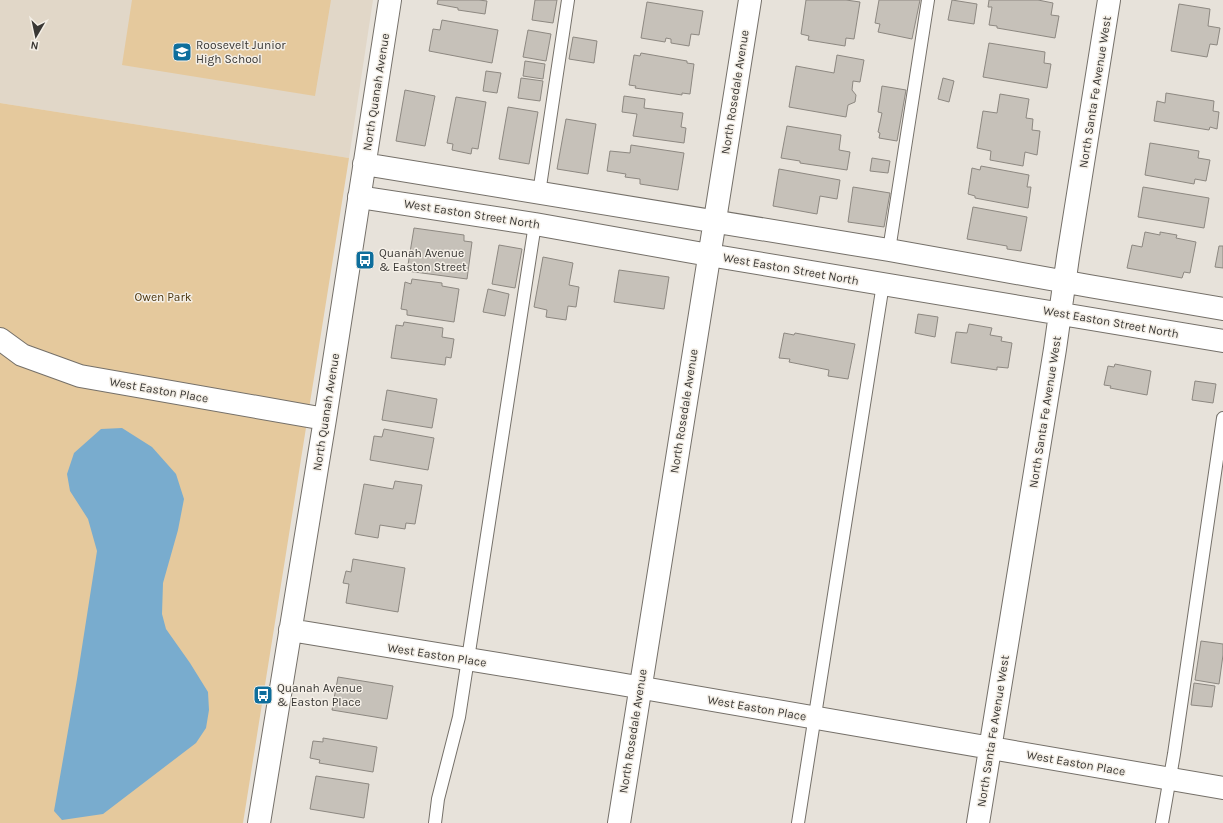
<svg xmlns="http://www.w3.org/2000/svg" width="1223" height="823" font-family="Karla,sans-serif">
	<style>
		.built { fill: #e1d7c8 }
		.green { fill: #e5c99d }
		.water { fill: #79acce }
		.building { fill: #c6c1b9; stroke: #8d8881 }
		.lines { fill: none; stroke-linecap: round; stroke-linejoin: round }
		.service-casing { stroke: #757069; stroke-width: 14 }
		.minor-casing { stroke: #757069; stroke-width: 24 }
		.service { stroke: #fff; stroke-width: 12 }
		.minor { stroke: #fff; stroke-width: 22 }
		.labels { text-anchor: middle; stroke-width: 3; stroke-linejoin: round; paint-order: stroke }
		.poi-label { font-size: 12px; fill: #393734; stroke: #f4efe7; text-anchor: start }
		.street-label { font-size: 12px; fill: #393734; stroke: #f4efe7 }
		.park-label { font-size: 12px; fill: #49340c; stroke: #f4efe7 }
	</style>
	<rect width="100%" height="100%" fill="#e7e2da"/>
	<path class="built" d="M 0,0 L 373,0 L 349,158 L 0,103 Z"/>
	<path class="green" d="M 132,0 L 331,0 L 315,96 L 122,65 Z
		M 0,103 L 349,158 L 243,823 L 0,823 Z"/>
	<path class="water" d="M 122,428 L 152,447 L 176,474 L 184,499 L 178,530 L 163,583 L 162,614 L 166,629 L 190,663 L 208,692 L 209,710 L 206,728 L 196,743 L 103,814 L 62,820 L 54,811 L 77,679 L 97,551 L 88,519 L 70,491 L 67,474 L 74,453 L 101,429 Z"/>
	<path class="building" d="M 438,0 L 479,0 L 487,1 L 485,14 L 458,10 L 458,8 L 437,4 Z
		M 535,0 L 557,0 L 553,23 L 532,20 Z
		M 806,0 L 846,0 L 860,2 L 854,39 L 846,38 L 845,46 L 808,40 L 809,36 L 801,34 Z
		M 879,0 L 920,0 L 912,39 L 878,32 L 880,24 L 875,23 Z
		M 952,0 L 977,4 L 974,24 L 948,20 Z
		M 989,0 L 1038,0 L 1053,3 L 1051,15 L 1059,16 L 1055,38 L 997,28 L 997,26 L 989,25 L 992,7 L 988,7 Z
		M 647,2 L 703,11 L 699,35 L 691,34 L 689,46 L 671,43 L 671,39 L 666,38 L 665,42 L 641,38 Z
		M 1179,4 L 1210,9 L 1208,26 L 1220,28 L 1217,45 L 1210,44 L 1207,57 L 1171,51 Z
		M 442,20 L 498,30 L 492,63 L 429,51 L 433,29 L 440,30 Z
		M 528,30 L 551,34 L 546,61 L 523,57 Z
		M 573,37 L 597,41 L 594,63 L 569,59 Z
		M 989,43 L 1045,52 L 1044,63 L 1051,64 L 1047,88 L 983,77 Z
		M 641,53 L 687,61 L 687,63 L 694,64 L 690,94 L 682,93 L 682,95 L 635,88 L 636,86 L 629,85 L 634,55 L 640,56 Z
		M 837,55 L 864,60 L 860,82 L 853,81 L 852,90 L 856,95 L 855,102 L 848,105 L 846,117 L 789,107 L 796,66 L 834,73 Z
		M 525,61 L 545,64 L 543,79 L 523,76 Z
		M 486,71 L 501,73 L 497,93 L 483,91 Z
		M 521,78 L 543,81 L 540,101 L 518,98 Z
		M 943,78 L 954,81 L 949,102 L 938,99 Z
		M 882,86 L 906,90 L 897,141 L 879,138 L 880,133 L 878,132 L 882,113 L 878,112 Z
		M 405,90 L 435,96 L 425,146 L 396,141 Z
		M 1166,93 L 1214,101 L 1213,111 L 1219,112 L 1217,129 L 1210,127 L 1209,130 L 1154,121 L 1157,101 L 1165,103 Z
		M 1000,94 L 1029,99 L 1026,118 L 1033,119 L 1032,130 L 1040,131 L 1037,155 L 1025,152 L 1023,166 L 990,160 L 991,151 L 977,148 L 983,111 L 997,113 Z
		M 624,96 L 645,99 L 644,108 L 683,113 L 681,127 L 686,128 L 684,143 L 633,136 L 637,114 L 622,112 Z
		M 456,97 L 486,102 L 478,149 L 472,148 L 471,154 L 452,150 L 453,144 L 447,143 Z
		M 508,107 L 538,112 L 529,164 L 499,159 Z
		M 566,119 L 596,124 L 588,174 L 557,169 Z
		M 787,126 L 841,135 L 839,150 L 850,152 L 847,170 L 800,163 L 800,161 L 781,158 Z
		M 1150,143 L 1199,151 L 1198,158 L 1210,160 L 1206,181 L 1195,179 L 1194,184 L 1145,175 Z
		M 631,145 L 684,153 L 678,190 L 640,184 L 640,179 L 625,177 L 626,174 L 607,171 L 610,151 L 630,153 Z
		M 872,158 L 890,161 L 888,173 L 870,171 Z
		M 981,166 L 1029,175 L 1027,187 L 1031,187 L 1028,208 L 975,198 L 975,196 L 968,194 L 972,168 L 980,170 Z
		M 779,169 L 840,180 L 837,199 L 820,196 L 817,214 L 773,206 Z
		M 853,187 L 890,193 L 884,227 L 848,222 Z
		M 1143,187 L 1209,198 L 1204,228 L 1138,217 Z
		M 973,207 L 1027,217 L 1021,251 L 1007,249 L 1007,246 L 967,239 Z
		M 414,228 L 464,235 L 464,241 L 472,242 L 467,279 L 407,271 Z
		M 1145,232 L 1160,235 L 1160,232 L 1177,235 L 1176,238 L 1196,242 L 1190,273 L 1184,272 L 1182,278 L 1127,268 L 1132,245 L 1142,247 Z
		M 499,245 L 522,249 L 515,288 L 492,284 Z
		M 1219,246 L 1223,246 L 1223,268 L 1215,267 Z
		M 543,257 L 573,263 L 569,285 L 579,287 L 576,307 L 568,306 L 566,320 L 546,317 L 547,310 L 534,307 Z
		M 619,270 L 669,277 L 664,309 L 614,302 Z
		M 412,279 L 442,283 L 442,286 L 459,289 L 454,322 L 407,315 L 407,310 L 401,309 L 405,282 L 411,284 Z
		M 488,289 L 509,294 L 505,316 L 483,312 Z
		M 918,314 L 938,317 L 935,337 L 915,333 Z
		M 404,322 L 443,328 L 442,337 L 454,339 L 451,358 L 446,357 L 445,365 L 391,358 L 396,325 L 403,326 Z
		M 969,324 L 992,328 L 990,335 L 1002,337 L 1001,341 L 1012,343 L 1008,368 L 997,367 L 997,370 L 951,363 L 956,332 L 967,333 Z
		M 784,333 L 794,335 L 795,333 L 855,344 L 848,379 L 828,376 L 829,370 L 789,362 L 790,359 L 779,358 Z
		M 1115,364 L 1151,371 L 1147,395 L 1110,388 L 1111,386 L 1104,385 L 1108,366 L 1114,367 Z
		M 1195,381 L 1216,384 L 1213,403 L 1192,400 Z
		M 387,390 L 437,399 L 432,428 L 382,420 Z
		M 384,429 L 434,438 L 428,470 L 370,460 L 374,436 L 382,437 Z
		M 395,481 L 422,485 L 415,524 L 406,523 L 405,529 L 380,525 L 378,538 L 355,534 L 364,484 L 393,489 Z
		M 353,559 L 405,568 L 398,612 L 346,603 L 349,584 L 343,583 L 346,571 L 351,572 Z
		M 1201,641 L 1223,644 L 1223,655 L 1219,684 L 1195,680 Z
		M 338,677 L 393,686 L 387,719 L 332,710 Z
		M 1194,683 L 1215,686 L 1212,707 L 1191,705 Z
		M 323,738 L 377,747 L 373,772 L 319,763 L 320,760 L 310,758 L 313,741 L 323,742 Z
		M 316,776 L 369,784 L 364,818 L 310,809 Z"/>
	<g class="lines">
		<g class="service-casing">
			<path id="service" d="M 539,193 L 568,0
				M 889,250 L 928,0
				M 435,823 L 438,799 L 459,717 L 535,224
				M 798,823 L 883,284
				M 1162,823 L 1174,754 L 1223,418"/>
		</g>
		<g class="minor-casing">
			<path id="minor" d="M 364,164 L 889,250 L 1089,286 L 1223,309
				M 359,197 L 535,224 L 709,255 L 1223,341
				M 0,339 L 22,355 L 80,376 L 325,419
				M 290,630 L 614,683 L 1223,788
				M 259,823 L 325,419 L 390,0
				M 619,823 L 750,0
				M 978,823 L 1055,349 L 1068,257 L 1109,0"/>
		</g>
		<use href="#service" class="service"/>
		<use href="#minor" class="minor"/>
	</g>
	<defs>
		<g id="school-square" transform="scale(1)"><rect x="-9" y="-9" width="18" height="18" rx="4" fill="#0e6e9c" stroke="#f4efe7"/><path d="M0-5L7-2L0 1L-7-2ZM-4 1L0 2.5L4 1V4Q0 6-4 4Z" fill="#fff"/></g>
		<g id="bus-square" transform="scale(1)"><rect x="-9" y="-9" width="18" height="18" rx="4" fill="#0e6e9c" stroke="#f4efe7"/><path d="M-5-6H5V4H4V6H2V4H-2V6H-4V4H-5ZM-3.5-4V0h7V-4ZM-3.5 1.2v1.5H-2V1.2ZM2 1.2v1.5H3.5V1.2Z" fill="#fff"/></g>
	</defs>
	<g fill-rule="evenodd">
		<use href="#school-square" x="182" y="52"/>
		<use href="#bus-square" x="365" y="260"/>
		<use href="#bus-square" x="263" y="695"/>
	</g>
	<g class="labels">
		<g class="poi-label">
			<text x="196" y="49">Roosevelt Junior<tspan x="196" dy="14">High School</tspan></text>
			<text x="379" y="257">Quanah Avenue<tspan x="379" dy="14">&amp; Easton Street</tspan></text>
			<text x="277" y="692">Quanah Avenue<tspan x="277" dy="14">&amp; Easton Place</tspan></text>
		</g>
		<g class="street-label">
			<text transform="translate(376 92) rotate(-81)" y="4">North Quanah Avenue</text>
			<text transform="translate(735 92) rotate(-81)" y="4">North Rosedale Avenue</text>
			<text transform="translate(1095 92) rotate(-81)" y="4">North Santa Fe Avenue West</text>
			<text transform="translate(472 214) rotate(9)" y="4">West Easton Street North</text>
			<text transform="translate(791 269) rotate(10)" y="4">West Easton Street North</text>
			<text transform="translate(1111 322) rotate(10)" y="4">West Easton Street North</text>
			<text transform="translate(159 390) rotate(10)" y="4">West Easton Place</text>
			<text transform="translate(684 411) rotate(-81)" y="4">North Rosedale Avenue</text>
			<text transform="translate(326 412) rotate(-81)" y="4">North Quanah Avenue</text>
			<text transform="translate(1045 412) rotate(-81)" y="4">North Santa Fe Avenue West</text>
			<text transform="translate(437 655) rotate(9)" y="4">West Easton Place</text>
			<text transform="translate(757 708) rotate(10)" y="4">West Easton Place</text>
			<text transform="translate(633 731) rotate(-81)" y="4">North Rosedale Avenue</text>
			<text transform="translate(993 731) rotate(-81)" y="4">North Santa Fe Avenue West</text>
			<text transform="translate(1076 763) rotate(10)" y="4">West Easton Place</text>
		</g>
		<g class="park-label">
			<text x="163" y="301">Owen Park</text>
		</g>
	</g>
	<g transform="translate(36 36) rotate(189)" stroke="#f4efe7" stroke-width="3" paint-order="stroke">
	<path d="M0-3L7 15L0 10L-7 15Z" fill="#393734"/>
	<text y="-6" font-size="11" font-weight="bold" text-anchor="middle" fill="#393734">N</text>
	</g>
</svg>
